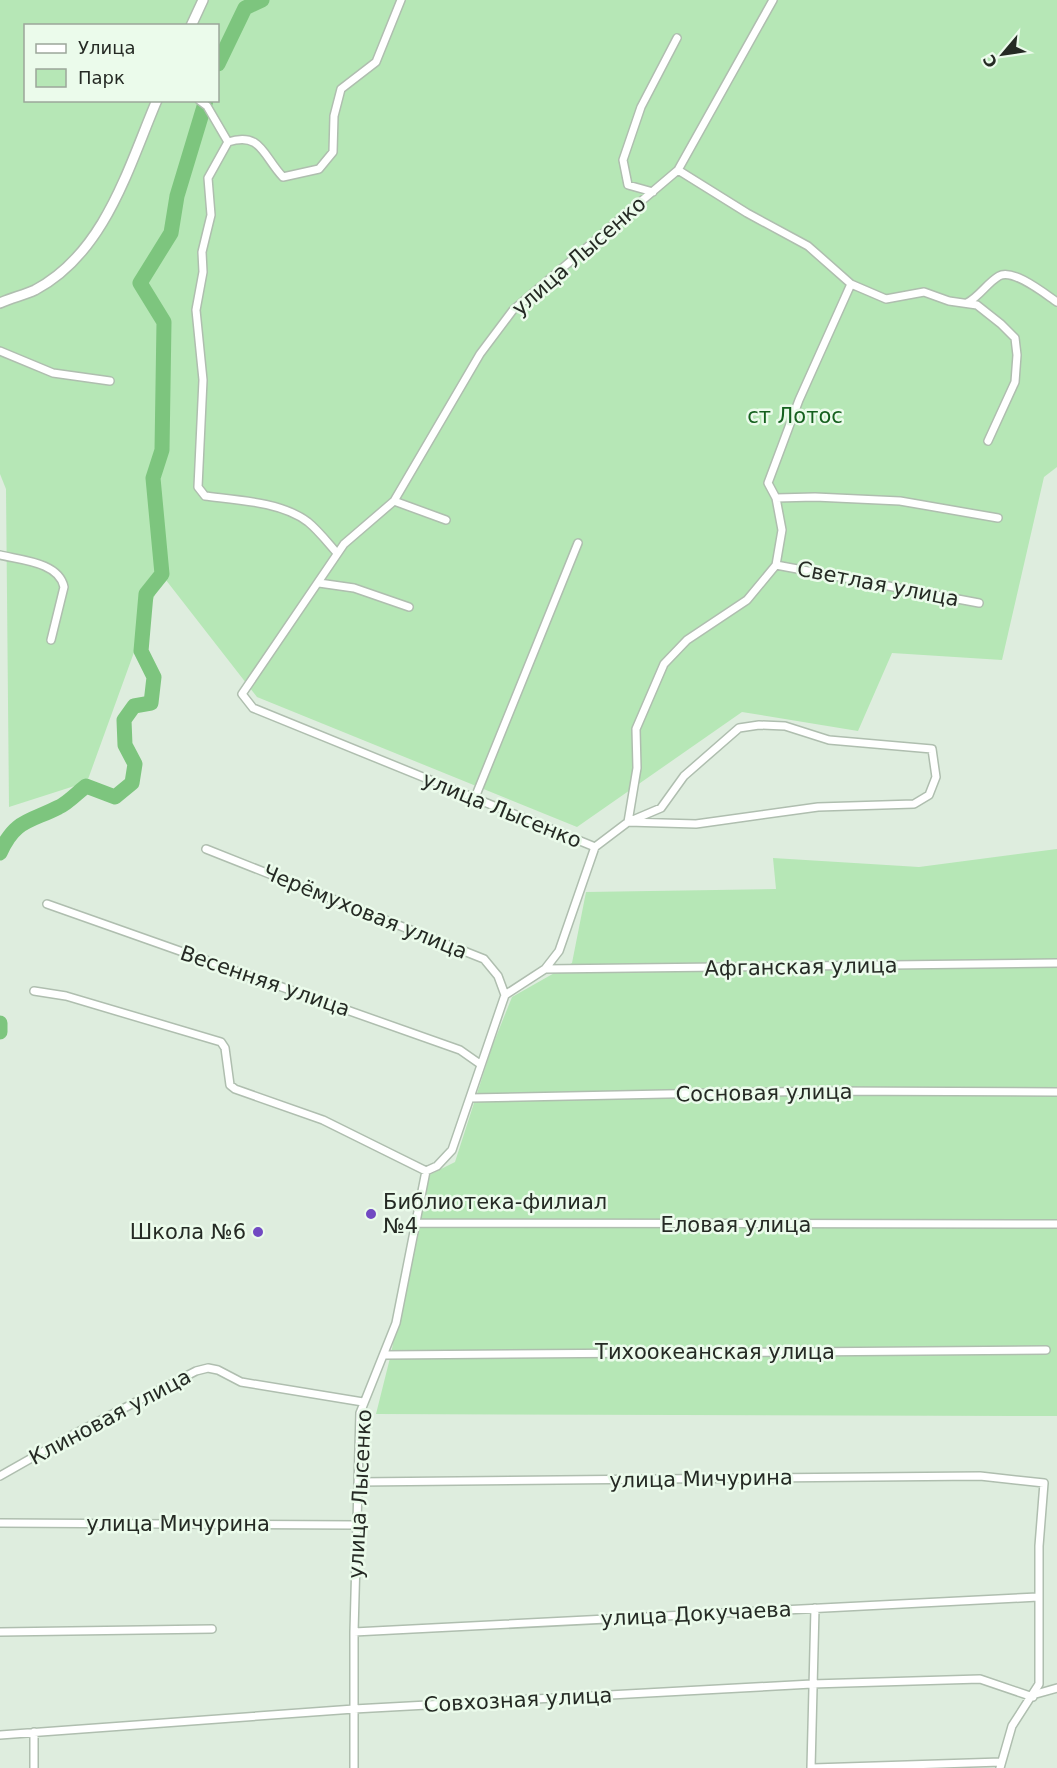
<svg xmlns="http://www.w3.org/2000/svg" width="1057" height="1768" font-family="'DejaVu Sans',sans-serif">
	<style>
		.green { fill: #b6e7b6; fill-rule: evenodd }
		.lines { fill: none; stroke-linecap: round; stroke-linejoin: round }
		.river { stroke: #7dc57e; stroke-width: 15 }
		.street-casing { stroke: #afbeaf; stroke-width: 10 }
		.secondary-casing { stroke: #afbeaf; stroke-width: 12 }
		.street { stroke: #fff; stroke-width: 7 }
		.secondary { stroke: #fff; stroke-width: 9 }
		.poi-dot { fill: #7149c2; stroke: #ebfbeb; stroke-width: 2 }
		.labels { text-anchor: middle; stroke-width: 5; stroke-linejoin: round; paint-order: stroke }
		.street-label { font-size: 21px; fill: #252a24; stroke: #ebfbeb }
		.park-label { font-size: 21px; fill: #15601e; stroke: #ebfbeb }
		.poi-label { font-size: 21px; fill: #252a24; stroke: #ebfbeb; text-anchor: start }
	</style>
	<rect width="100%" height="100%" fill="#deedde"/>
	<path class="green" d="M 0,0 L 1057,0 L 1057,467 L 1044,477 L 1002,660 L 892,653 L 858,731 L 742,712 L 577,827 L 257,697 L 162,575 L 87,782 L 9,807 L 6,489 L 0,474 ZM 26,26 L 218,26 L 218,100 L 26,100 Z
		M 1057,849 L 1057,1416 L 376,1414 L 391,1354 L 425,1177 L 455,1162 L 492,1047 L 512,997 L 572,963 L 586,892 L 776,889 L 773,858 L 919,867 Z"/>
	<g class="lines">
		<path class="river" d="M 218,64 L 245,8 L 262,0
			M 0,853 C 15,819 30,822 59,807 C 68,803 77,793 86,786 L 115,797 L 132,783 L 135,764 L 125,745 L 124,720 L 134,706 L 151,703 L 154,677 L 141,651 L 146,594 L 162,574 L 153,478 L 162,450 L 164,322 L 140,283 L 171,233 L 177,196 L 206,100
			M 0,1023 L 0,1032"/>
		<g class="street-casing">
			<path id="street" d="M 199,100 L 207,106 L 228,142 L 208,178 L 211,215 L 202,252 L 203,272 L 196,310 L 203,380 L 198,487 L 205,496 C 237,500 282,502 308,522 C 319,531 328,543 337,553
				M 228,142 C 261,131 263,156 283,177 L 319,169 L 333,152 L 334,116 L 341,89 L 376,62 L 401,0
				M 678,170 L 747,213 L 808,246 L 851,284 L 886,299 L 924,292 L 949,301 L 977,305 L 1001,324 L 1015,338 L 1017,355 L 1015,382 L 988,441
				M 653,192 L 628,185 L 623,160 L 641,107 L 677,38
				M 967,303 C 980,296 987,283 999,276 C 1013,268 1045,294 1057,302
				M 0,351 L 53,373 L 110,381
				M 776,498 L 815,497 L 900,501 L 998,518
				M 394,501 L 446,520
				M 0,555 C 20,560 59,562 64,587 L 51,640
				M 776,565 L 979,603
				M 319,583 L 354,588 L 409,607
				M 759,725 L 785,726 L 829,740 L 932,749 L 936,777 L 929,795 L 914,804 L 818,807 L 696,824 L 628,822 L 661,808 L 684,776 L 739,728 Z
				M 474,800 L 578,543
				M 595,847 L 628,822 L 637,768 L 636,729 L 664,664 L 687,640 L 747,600 L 776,565 L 782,530 L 776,498 L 768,483 L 799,400 L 851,284
				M 206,849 L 484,959 L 498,976 L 505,995
				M 47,904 L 460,1050 L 480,1064
				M 545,969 L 1057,963
				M 34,991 L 66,996 L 221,1042 L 225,1048 L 230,1085 L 235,1089 L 323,1120 L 426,1171
				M 470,1098 L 820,1091 L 1057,1092
				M 414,1223 L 1057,1224
				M 384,1355 L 1046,1350
				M 0,1476 L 74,1434 L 196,1371 L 208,1368 L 218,1370 L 241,1382 L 363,1402
				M 358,1482 L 980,1476 L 1044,1483 L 1039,1546 L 1039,1684 L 1012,1726 L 1000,1768
				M 0,1523 L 357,1525
				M 0,1632 L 212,1629
				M 354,1632 L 1038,1597
				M 1036,1694 L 1057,1688
				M 0,1735 L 354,1709 L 812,1684 L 980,1679 L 1033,1697
				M 34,1768 L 34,1732
				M 354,1768 L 354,1632 L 360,1413 L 396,1323 L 426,1171 L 437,1166 L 452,1150 L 505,995 L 545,969 L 559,951 L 595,847 L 253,708 L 242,694 L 344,544 L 394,501 L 480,354 L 513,310 L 678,170 L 773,0
				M 811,1768 L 815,1608
				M 813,1768 L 1001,1762"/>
		</g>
		<g class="secondary-casing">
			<path id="secondary" d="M 191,26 L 203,0
				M 0,303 C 11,298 24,295 35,290 C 105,253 128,168 157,100"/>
		</g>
		<use href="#street" class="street"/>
		<use href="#secondary" class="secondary"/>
	</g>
	<g class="poi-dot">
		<circle cx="371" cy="1214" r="6"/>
		<circle cx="258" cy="1232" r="6"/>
	</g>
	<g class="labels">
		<g class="street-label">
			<text transform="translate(579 256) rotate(-41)" y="7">улица Лысенко</text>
			<text transform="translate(878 584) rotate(11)" y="7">Светлая улица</text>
			<text transform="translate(502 810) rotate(22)" y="7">улица Лысенко</text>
			<text transform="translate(365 912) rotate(22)" y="7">Черёмуховая улица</text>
			<text transform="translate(801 967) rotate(-1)" y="7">Афганская улица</text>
			<text transform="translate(265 981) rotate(19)" y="7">Весенняя улица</text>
			<text transform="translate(764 1093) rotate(-1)" y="7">Сосновая улица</text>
			<text x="736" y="1232">Еловая улица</text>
			<text x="715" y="1359">Тихоокеанская улица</text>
			<text transform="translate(110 1417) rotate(-28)" y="7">Клиновая улица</text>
			<text transform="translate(701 1479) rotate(-1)" y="7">улица Мичурина</text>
			<text transform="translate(360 1494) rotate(-87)" y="7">улица Лысенко</text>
			<text x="178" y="1531">улица Мичурина</text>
			<text transform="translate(696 1614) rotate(-3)" y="7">улица Докучаева</text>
			<text transform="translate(518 1700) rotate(-3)" y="7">Совхозная улица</text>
		</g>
		<g class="park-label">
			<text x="795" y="423">ст Лотос</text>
		</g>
		<g class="poi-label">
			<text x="383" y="1209">Библиотека-филиал<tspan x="383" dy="24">№4</tspan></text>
			<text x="246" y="1239" text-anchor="end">Школа №6</text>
		</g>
	</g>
	<rect x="24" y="24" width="195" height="78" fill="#ebfbeb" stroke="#9ca79b" stroke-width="1.5"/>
	<rect x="36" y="44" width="30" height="9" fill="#ffffff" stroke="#9ca79b" stroke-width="1.5"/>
	<text x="78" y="54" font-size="18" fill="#252a24">Улица</text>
	<rect x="36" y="69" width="30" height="18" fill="#b6e7b6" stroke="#9ca79b" stroke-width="1.5"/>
	<text x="78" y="84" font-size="18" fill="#252a24">Парк</text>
	<g transform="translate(1003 54) rotate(241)" stroke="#ebfbeb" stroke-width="4.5" paint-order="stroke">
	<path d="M0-4.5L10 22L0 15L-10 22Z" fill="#252a24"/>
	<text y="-9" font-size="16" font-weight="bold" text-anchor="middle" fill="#252a24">С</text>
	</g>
</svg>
